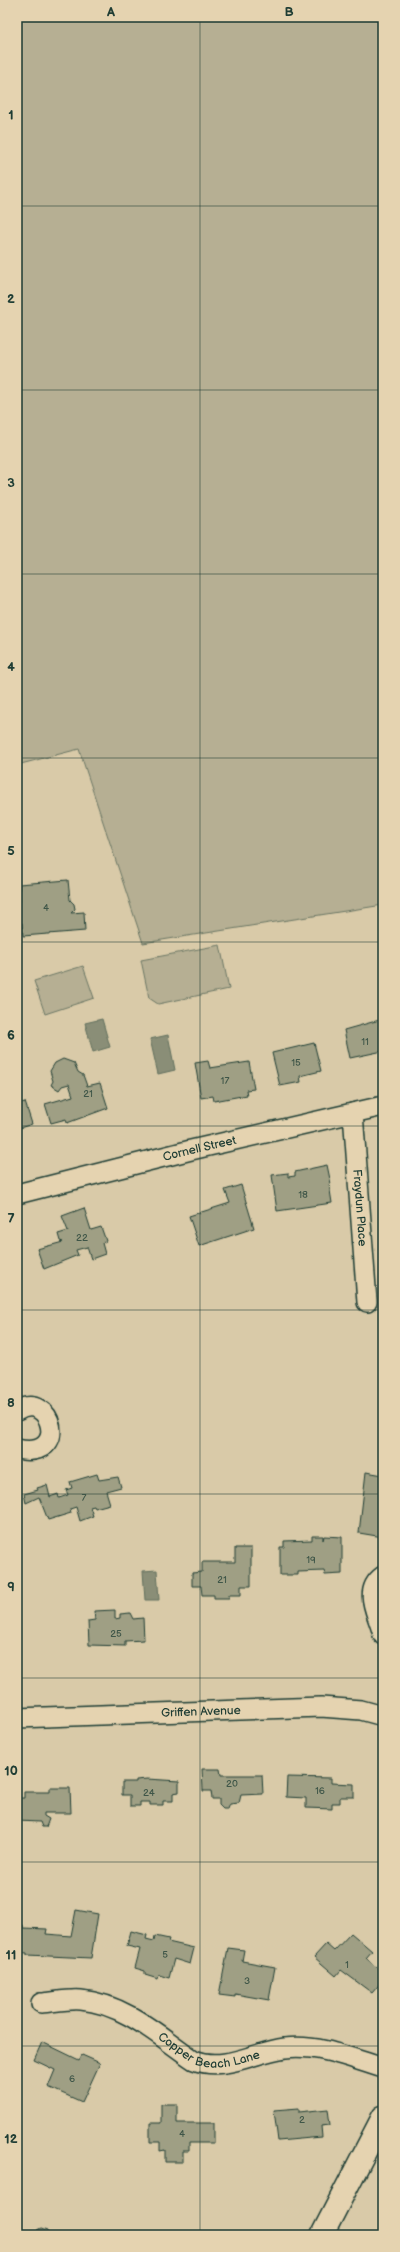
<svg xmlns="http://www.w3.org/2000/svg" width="400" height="2252" font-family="'Balsamiq Sans',sans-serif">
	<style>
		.green { fill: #b6af93; stroke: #6a7664 }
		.water { fill: #8a8e77; stroke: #5f6e5c }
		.building { fill: #9f9f84; stroke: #1f3d34 }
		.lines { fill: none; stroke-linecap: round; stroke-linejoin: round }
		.minor-casing { stroke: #1f3d34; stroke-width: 22 }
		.major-casing { stroke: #1f3d34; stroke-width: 25 }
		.minor { stroke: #e5d3b0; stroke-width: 19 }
		.major { stroke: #e5d3b0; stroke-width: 22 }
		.grid { fill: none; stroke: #1f3d34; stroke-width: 1; stroke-opacity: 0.55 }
		.labels { text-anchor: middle; stroke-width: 3.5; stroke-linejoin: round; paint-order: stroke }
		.number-label { font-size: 10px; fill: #3f5648 }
		.street-label { font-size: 12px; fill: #1f3d34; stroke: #e5d3b0 }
		.neatline { fill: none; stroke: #1f3d34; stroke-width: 1.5 }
		.grid-label { font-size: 13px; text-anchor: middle; font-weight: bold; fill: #1f3d34 }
	</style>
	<rect width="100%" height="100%" fill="#d9caa8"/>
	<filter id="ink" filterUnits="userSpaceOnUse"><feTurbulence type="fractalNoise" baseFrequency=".025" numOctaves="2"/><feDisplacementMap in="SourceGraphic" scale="8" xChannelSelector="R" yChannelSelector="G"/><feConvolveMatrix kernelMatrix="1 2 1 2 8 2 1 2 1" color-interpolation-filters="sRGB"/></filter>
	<g filter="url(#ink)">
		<path class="green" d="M 17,17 L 383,17 L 383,905 L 143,943 L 79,749 L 17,765 Z
			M 220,945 L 229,989 L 158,1004 L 149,998 L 141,960 Z
			M 83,966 L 94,998 L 45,1014 L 34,981 Z"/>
		<path class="water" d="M 102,1019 L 110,1047 L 93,1052 L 85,1023 Z
			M 168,1035 L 175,1070 L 158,1074 L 150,1039 Z
			M 157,1570 L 159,1600 L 145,1600 L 143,1571 Z"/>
		<path class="building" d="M 68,880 L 70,900 L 74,904 L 75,909 L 71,913 L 84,912 L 85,931 L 23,936 L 22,923 L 17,924 L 17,902 L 20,902 L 19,884 Z
			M 383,1019 L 383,1051 L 350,1058 L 344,1030 Z
			M 314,1043 L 321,1071 L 300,1076 L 301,1082 L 280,1086 L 272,1053 Z
			M 63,1059 L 74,1063 L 78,1072 L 83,1075 L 87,1086 L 100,1083 L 108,1108 L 67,1123 L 66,1119 L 51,1123 L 45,1104 L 73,1096 L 69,1084 L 62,1086 L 59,1090 L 51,1085 L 53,1081 L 50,1071 L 55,1063 Z
			M 208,1061 L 210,1068 L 249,1062 L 254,1089 L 246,1090 L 247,1095 L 214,1101 L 213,1096 L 201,1098 L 195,1063 Z
			M 25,1102 L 32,1124 L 17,1129 L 17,1104 Z
			M 327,1165 L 331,1184 L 329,1184 L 332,1203 L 277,1211 L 272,1175 L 288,1173 L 288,1177 L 295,1176 L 295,1172 Z
			M 241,1185 L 254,1228 L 199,1246 L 189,1216 L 230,1203 L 225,1190 Z
			M 380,1204 L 383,1204 L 383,1226 L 382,1226 Z
			M 84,1208 L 91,1230 L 101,1227 L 106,1241 L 102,1243 L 105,1254 L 91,1259 L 87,1247 L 76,1250 L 78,1255 L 44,1269 L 37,1249 L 63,1242 L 60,1241 L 58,1234 L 68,1231 L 62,1216 Z
			M 366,1472 L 383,1475 L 383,1537 L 359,1533 Z
			M 97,1474 L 99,1480 L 118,1477 L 121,1487 L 106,1491 L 110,1504 L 95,1508 L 94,1506 L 90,1507 L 93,1516 L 80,1521 L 76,1507 L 70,1509 L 71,1513 L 48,1520 L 39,1497 L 26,1503 L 24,1494 L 38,1490 L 37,1488 L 47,1485 L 50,1497 L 58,1494 L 59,1498 L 68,1495 L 66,1490 L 72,1488 L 70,1482 Z
			M 312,1536 L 323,1536 L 323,1540 L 324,1536 L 342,1537 L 342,1574 L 325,1575 L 324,1571 L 298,1572 L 298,1575 L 280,1575 L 280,1547 L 284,1547 L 284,1541 L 312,1540 Z
			M 235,1548 L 251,1548 L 251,1586 L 241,1586 L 241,1595 L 229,1595 L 229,1598 L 214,1598 L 214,1595 L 202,1595 L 201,1586 L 192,1586 L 192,1573 L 202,1572 L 202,1562 L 235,1562 Z
			M 115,1610 L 115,1619 L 120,1618 L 120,1614 L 130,1613 L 133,1619 L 143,1618 L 144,1640 L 125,1641 L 125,1646 L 89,1645 L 88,1621 L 95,1620 L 94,1611 Z
			M 17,1631 L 19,1631 L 19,1648 L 17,1648 Z
			M 202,1769 L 220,1769 L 221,1775 L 262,1775 L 263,1794 L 241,1795 L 239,1803 L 230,1804 L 228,1809 L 223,1809 L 219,1805 L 219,1799 L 212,1799 L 211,1791 L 203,1791 Z
			M 287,1777 L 331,1778 L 331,1783 L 354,1784 L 354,1797 L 340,1797 L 340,1803 L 332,1803 L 332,1809 L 306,1808 L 306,1798 L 286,1797 Z
			M 147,1779 L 179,1781 L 179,1792 L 173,1793 L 173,1801 L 163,1801 L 163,1805 L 150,1805 L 150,1802 L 140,1802 L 140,1806 L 130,1806 L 130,1795 L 122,1795 L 122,1782 L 136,1782 L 136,1780 Z
			M 50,1788 L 70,1788 L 71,1813 L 44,1813 L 44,1816 L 49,1819 L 46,1827 L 42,1827 L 40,1822 L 17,1821 L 17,1798 L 24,1798 L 24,1792 L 50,1792 Z
			M 76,1910 L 98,1914 L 91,1958 L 27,1955 L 27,1953 L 17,1952 L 18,1925 L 23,1925 L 23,1928 L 47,1929 L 46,1934 L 71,1936 Z
			M 131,1931 L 147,1935 L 146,1939 L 154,1941 L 155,1936 L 169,1939 L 168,1942 L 194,1948 L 190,1964 L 174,1959 L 169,1978 L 159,1975 L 158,1979 L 145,1975 L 145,1971 L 135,1968 L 140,1949 L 127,1946 Z
			M 351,1933 L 372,1951 L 366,1958 L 383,1973 L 383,1980 L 372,1993 L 341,1970 L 336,1976 L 314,1957 L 326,1944 L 334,1951 Z
			M 228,1948 L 244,1950 L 242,1961 L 275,1967 L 269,2000 L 235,1994 L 235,1997 L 219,1995 Z
			M 42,2042 L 79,2060 L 82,2055 L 100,2063 L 82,2102 L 48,2087 L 55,2070 L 34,2060 Z
			M 161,2104 L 177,2104 L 177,2123 L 214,2123 L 214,2143 L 189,2143 L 189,2151 L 183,2151 L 183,2162 L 165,2162 L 165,2150 L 160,2151 L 160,2142 L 150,2142 L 150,2123 L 161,2123 Z
			M 299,2108 L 299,2112 L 328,2109 L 330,2125 L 321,2126 L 322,2137 L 278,2141 L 274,2110 Z
			M 42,2228 L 48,2230 L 49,2235 L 17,2235 L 17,2229 L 22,2232 L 22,2230 L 36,2235 L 38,2230 Z"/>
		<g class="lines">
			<g class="minor-casing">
				<g id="minor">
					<path id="s1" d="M 353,1113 L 367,1302"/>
					<path id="s2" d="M 17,1194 L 191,1150 L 383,1106"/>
					<path d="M 17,1411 C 51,1389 72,1461 17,1449"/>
					<path d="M 383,1576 C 361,1592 379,1615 383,1635"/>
					<path id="s3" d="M 17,1718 L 321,1707 L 361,1710 L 383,1716"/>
					<path id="s4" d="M 41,2003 C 54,2002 68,1999 81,2000 C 125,2004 159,2036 194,2060 C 225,2072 254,2052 285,2048 C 319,2044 351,2058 383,2068"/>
				</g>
			</g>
			<g class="major-casing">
				<path id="major" d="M 322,2235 L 383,2117"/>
			</g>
			<use href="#minor" class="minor"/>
			<use href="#major" class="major"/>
		</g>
	</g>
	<path class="grid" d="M 200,17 L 200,2235M 17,206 L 383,206M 17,390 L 383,390M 17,574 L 383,574M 17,758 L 383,758M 17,942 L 383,942M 17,1126 L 383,1126M 17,1310 L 383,1310M 17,1494 L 383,1494M 17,1678 L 383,1678M 17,1862 L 383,1862M 17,2046 L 383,2046"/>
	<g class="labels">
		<g class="number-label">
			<text x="46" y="911">4</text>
			<text x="365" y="1045">11</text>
			<text x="296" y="1066">15</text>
			<text x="225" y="1084">17</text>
			<text x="88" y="1097">21</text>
			<text x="303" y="1198">18</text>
			<text x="82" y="1241">22</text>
			<text x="84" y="1501">7</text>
			<text x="311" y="1563">19</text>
			<text x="222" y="1583">21</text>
			<text x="116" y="1637">25</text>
			<text x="232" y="1787">20</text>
			<text x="320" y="1794">16</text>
			<text x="149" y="1796">24</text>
			<text x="165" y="1958">5</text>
			<text x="347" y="1968">1</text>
			<text x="247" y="1984">3</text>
			<text x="72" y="2082">6</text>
			<text x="302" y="2123">2</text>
			<text x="182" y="2137">4</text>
		</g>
		<g class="street-label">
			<text dy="4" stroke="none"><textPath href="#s2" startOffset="188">Cornell Street</textPath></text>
			<text dy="4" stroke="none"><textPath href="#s1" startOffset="95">Fraydun Place</textPath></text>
			<text dy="4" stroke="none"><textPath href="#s3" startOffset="184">Griffen Avenue</textPath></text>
			<text dy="4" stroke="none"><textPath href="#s4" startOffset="182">Copper Beach Lane</textPath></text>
		</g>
	</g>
	<rect width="400" height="2252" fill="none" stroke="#e5d3b0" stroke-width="44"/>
	<rect x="22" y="22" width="356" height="2208" class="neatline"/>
	<g class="grid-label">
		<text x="111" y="16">A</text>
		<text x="289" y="16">B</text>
		<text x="11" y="119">1</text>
		<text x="11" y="303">2</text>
		<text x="11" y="487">3</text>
		<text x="11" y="671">4</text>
		<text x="11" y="855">5</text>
		<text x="11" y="1039">6</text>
		<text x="11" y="1223">7</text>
		<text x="11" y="1407">8</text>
		<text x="11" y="1591">9</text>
		<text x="11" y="1775">10</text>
		<text x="11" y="1959">11</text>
		<text x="11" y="2143">12</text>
	</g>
</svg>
